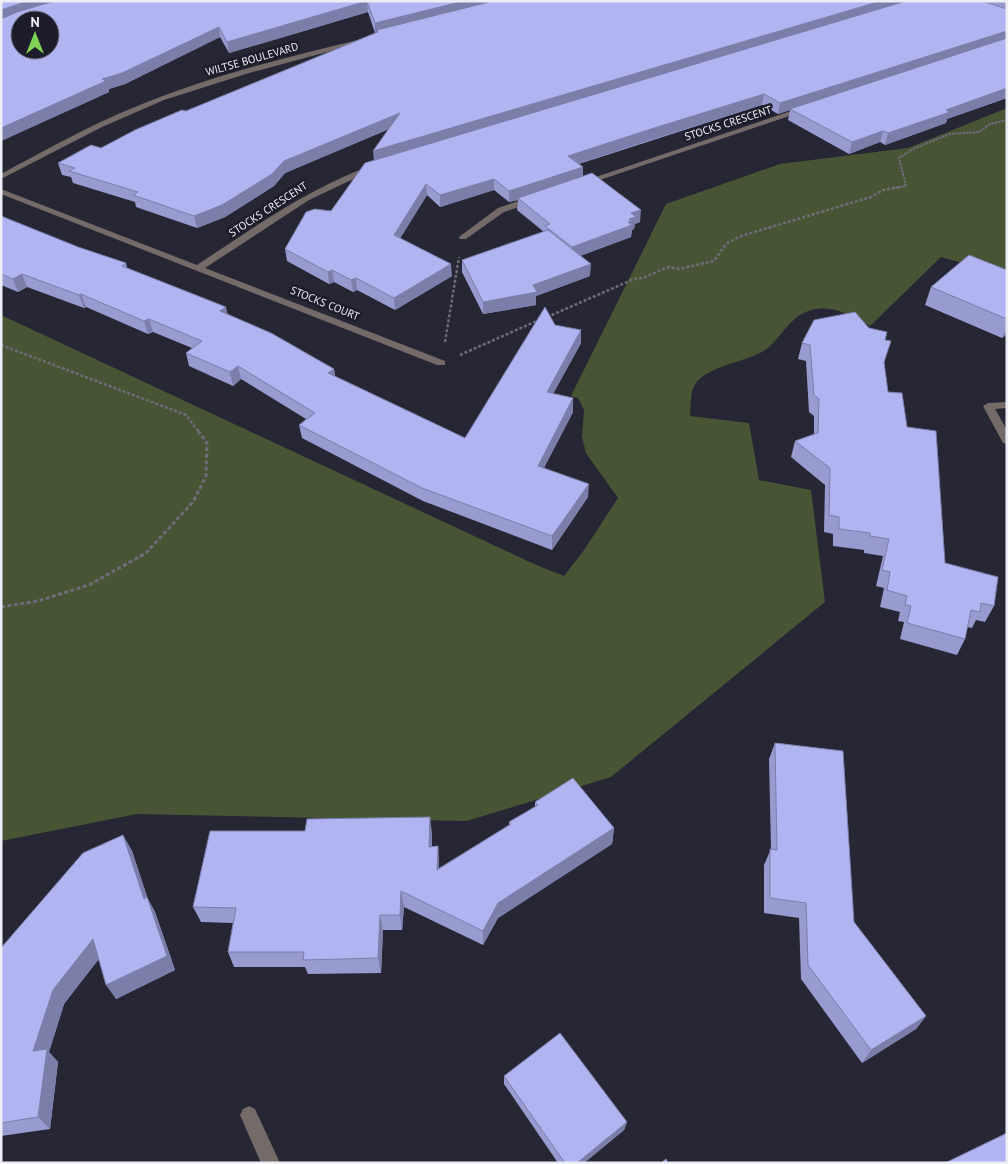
<svg xmlns="http://www.w3.org/2000/svg" width="1008" height="1164" font-family="'PT Sans',sans-serif">
	<style>
		.green { fill: #485535 }
		.lines { fill: none; stroke-linecap: round; stroke-linejoin: round }
		.path-far2 { stroke: #6d6d79; stroke-width: 2; stroke-dasharray: 2.5 1; stroke-linecap: butt }
		.path-far1 { stroke: #6d6d79; stroke-width: 2.5; stroke-dasharray: 3 2; stroke-linecap: butt }
		.path { stroke: #6d6d79; stroke-width: 3; stroke-dasharray: 4 2.5; stroke-linecap: butt }
		.minor { fill: #746b69; fill-rule: evenodd }
		.wall { fill: #979bcf }
		.shaded-wall { fill: #7b7ea9 }
		.building { fill: #b0b4f1; stroke: #7b7ea9; fill-rule: evenodd }
		.labels { text-anchor: middle; stroke-width: 5; stroke-linejoin: round; paint-order: stroke }
		.far-street-label { font-size: 11px; fill: #eeeef7; stroke: #1d1c2a }
	</style>
	<rect width="100%" height="100%" fill="#262634"/>
	<path class="green" d="M 1007,108 L 1007,276 L 941,257 L 870,326 C 853,317 837,306 817,309 C 792,312 785,333 768,348 C 749,363 707,364 694,386 C 690,393 691,408 690,416 L 749,423 L 759,480 L 811,490 L 825,602 L 611,777 L 467,821 L 137,814 L 1,841 L 1,315 L 534,564 L 564,576 L 584,550 L 618,498 L 586,453 L 582,437 L 584,410 L 578,398 L 571,396 L 666,204 L 780,164 L 908,148 Z"/>
	<g class="lines">
		<path class="path-far2" d="M 892,188 L 906,186 L 899,158 L 913,149 L 950,134 L 979,132 L 990,124 L 1007,120"/>
		<path class="path-far1" d="M 547,317 L 634,279 L 643,278 L 668,267 L 679,269 L 714,261 L 726,244 L 741,236 L 871,197 L 883,190 L 901,187
			M 445,342 L 459,257
			M 1,345 L 186,415 L 199,432
			M 460,355 L 539,320"/>
		<path class="path" d="M 1,607 L 38,601 L 89,585 L 146,553 L 193,502 L 206,476 L 207,443 L 198,431"/>
		<path class="minor" d="M 362,39 L 364,40 L 364,42 L 249,73 L 164,100 L 102,127 L 1,179 L 1,174 C 44,151 86,127 130,109 C 204,77 284,58 362,39 Z
			M 803,107 L 810,109 L 585,185 L 578,183 Z
			M 372,165 L 379,167 L 309,200 L 205,268 L 445,361 L 445,365 L 437,365 L 1,194 L 1,189 L 197,265 C 254,227 308,189 372,165 Z
			M 533,196 L 537,199 L 536,201 L 504,212 L 466,239 L 460,239 L 459,237 L 498,208 Z
			M 1007,402 L 1007,408 L 995,409 L 1007,430 L 1007,444 L 1003,443 L 983,406 L 988,403 Z
			M 249,1106 L 255,1109 L 280,1163 L 261,1163 L 240,1115 L 243,1109 Z"/>
	</g>
	<path class="wall" d="M 1,1 L 1007,1 L 1007,98 L 947,119 L 946,123 L 885,145 L 880,142 L 849,154 L 788,120 L 790,110 L 778,114 L 762,105 L 579,164 L 583,176 L 640,222 L 635,224 L 634,229 L 632,230 L 631,237 L 580,256 L 590,276 L 536,296 L 536,305 L 483,314 L 462,272 L 462,260 L 544,232 L 517,210 L 518,200 L 509,202 L 494,190 L 440,207 L 427,195 L 400,238 L 452,276 L 395,310 L 357,290 L 353,292 L 334,282 L 329,284 L 287,261 L 285,249 L 331,211 L 374,160 L 389,129 L 285,173 L 274,186 L 225,217 L 197,228 L 136,207 L 135,202 L 73,183 L 71,177 L 62,175 L 58,163 L 101,148 L 186,111 L 375,33 L 368,12 L 229,53 L 220,37 L 125,84 L 109,89 L 109,92 L 1,141 Z
		M 1,216 L 78,247 L 126,263 L 127,268 L 227,314 L 334,369 L 335,376 L 465,438 L 555,325 L 581,330 L 581,343 L 553,394 L 573,398 L 573,412 L 544,468 L 588,497 L 552,550 L 423,501 L 302,438 L 299,425 L 306,419 L 241,379 L 233,386 L 189,366 L 186,353 L 192,348 L 153,332 L 148,334 L 86,307 L 84,308 L 27,287 L 18,292 L 1,285 Z
		M 1007,270 L 1007,334 L 1002,338 L 925,305 L 931,287 Z
		M 869,328 L 885,340 L 884,362 L 888,392 L 907,427 L 945,563 L 994,606 L 985,622 L 976,620 L 972,628 L 967,627 L 965,639 L 957,655 L 900,639 L 904,622 L 898,621 L 900,612 L 880,607 L 884,588 L 876,586 L 883,556 L 864,553 L 864,550 L 833,546 L 833,534 L 824,532 L 825,485 L 791,457 L 795,441 L 814,434 L 814,416 L 809,412 L 806,361 L 798,359 L 802,343 Z
		M 775,743 L 854,922 L 926,1016 L 916,1029 L 862,1063 L 801,979 L 799,918 L 764,913 L 764,865 L 771,849 L 769,759 Z
		M 535,802 L 614,828 L 612,844 L 498,918 L 483,945 L 404,907 L 402,930 L 383,930 L 381,973 L 308,974 L 305,967 L 234,967 L 228,952 L 233,923 L 201,922 L 193,907 L 432,833 L 432,846 L 438,846 L 439,868 L 509,825 L 509,822 L 535,807 Z
		M 123,835 L 132,851 L 147,897 L 155,912 L 175,970 L 116,999 L 98,959 L 64,1004 L 49,1052 L 58,1062 L 50,1129 L 1,1136 L 1,948 Z
		M 504,1076 L 627,1122 L 624,1130 L 584,1163 L 558,1163 L 504,1084 Z"/>
	<path class="shaded-wall" d="M 28,1 L 68,1 L 1,22 L 1,10 Z
		M 367,1 L 368,12 L 229,53 L 227,42 Z
		M 464,1 L 505,1 L 377,30 L 377,33 L 375,33 L 375,23 Z
		M 881,1 L 913,1 L 374,162 L 373,151 Z
		M 219,27 L 220,37 L 125,84 L 109,89 L 109,92 L 1,141 L 1,128 L 102,79 Z
		M 1007,31 L 1007,40 L 790,109 L 790,110 L 778,114 L 780,103 Z
		M 1007,88 L 1007,98 L 947,119 L 946,123 L 885,145 L 888,133 L 946,110 Z
		M 764,94 L 762,105 L 650,140 L 568,167 L 568,156 L 651,129 Z
		M 400,113 L 401,124 L 285,173 L 274,186 L 225,217 L 197,228 L 194,216 L 284,161 Z
		M 883,131 L 880,142 L 849,154 L 852,142 Z
		M 583,167 L 583,178 L 518,198 L 518,200 L 509,202 L 509,191 Z
		M 494,179 L 494,190 L 440,207 L 440,195 Z
		M 426,184 L 427,195 L 395,247 L 394,235 Z
		M 641,210 L 640,222 L 635,224 L 634,229 L 632,230 L 631,237 L 572,259 L 572,247 L 629,219 L 631,213 Z
		M 451,264 L 452,276 L 395,310 L 394,298 Z
		M 591,264 L 590,276 L 536,296 L 536,305 L 483,314 L 483,302 L 533,285 Z
		M 332,270 L 334,282 L 329,284 L 328,272 Z
		M 22,274 L 27,287 L 18,292 L 13,279 Z
		M 356,278 L 357,290 L 353,292 L 351,280 Z
		M 81,294 L 86,307 L 84,308 L 79,295 Z
		M 226,307 L 229,320 L 220,311 Z
		M 149,319 L 153,332 L 148,334 L 144,321 Z
		M 1007,327 L 1007,334 L 1002,338 Z
		M 581,330 L 581,343 L 547,405 L 547,392 Z
		M 238,366 L 241,379 L 233,386 L 230,372 Z
		M 334,369 L 336,382 L 328,373 Z
		M 573,398 L 573,412 L 538,479 L 538,466 Z
		M 589,484 L 588,497 L 552,550 L 552,536 Z
		M 430,817 L 432,833 L 431,862 L 429,847 Z
		M 614,828 L 612,844 L 498,918 L 483,945 L 483,931 L 498,903 Z
		M 123,835 L 132,851 L 153,914 L 144,899 Z
		M 438,846 L 439,862 L 439,885 L 437,870 Z
		M 401,891 L 404,907 L 402,930 L 400,915 Z
		M 147,897 L 155,912 L 175,970 L 116,999 L 106,985 Z
		M 380,915 L 383,930 L 381,973 L 378,958 Z
		M 93,939 L 103,954 L 64,1004 L 49,1052 L 58,1062 L 50,1129 L 38,1117 L 33,1051 L 53,990 Z
		M 926,1016 L 916,1029 L 862,1063 L 871,1050 Z
		M 627,1122 L 624,1130 L 584,1163 L 577,1163 Z"/>
	<path class="building" d="M 1,1 L 28,1 L 1,10 Z
		M 54,1 L 464,1 L 375,23 L 367,1 L 227,42 L 219,27 L 122,73 L 102,79 L 106,81 L 1,128 L 1,19 L 17,12 ZM 20,20 L 50,20 L 50,50 L 20,50 Z
		M 493,1 L 881,1 L 373,151 L 400,113 L 284,161 L 272,174 L 222,205 L 194,216 L 133,195 L 138,192 L 69,171 L 75,168 L 58,163 L 91,145 L 101,148 L 135,130 L 182,110 L 186,111 L 378,32 L 377,30 Z
		M 906,1 L 982,1 L 1007,9 L 1007,31 L 780,103 L 764,94 L 651,129 L 568,156 L 583,167 L 509,191 L 494,179 L 440,195 L 426,184 L 394,235 L 451,264 L 394,298 L 356,278 L 351,280 L 332,270 L 328,272 L 285,249 L 306,212 L 315,209 L 331,211 L 365,163 Z
		M 1007,38 L 1007,88 L 946,110 L 950,112 L 888,133 L 883,131 L 852,142 L 790,109 Z
		M 592,173 L 641,210 L 631,213 L 636,217 L 629,219 L 632,221 L 628,222 L 632,225 L 572,247 L 545,226 L 550,224 L 518,198 Z
		M 1,216 L 78,247 L 126,263 L 122,266 L 226,307 L 220,311 L 271,333 L 334,369 L 328,373 L 465,438 L 545,307 L 555,325 L 581,330 L 547,392 L 573,398 L 538,466 L 589,484 L 552,536 L 422,488 L 299,425 L 315,413 L 238,366 L 230,372 L 186,353 L 202,341 L 149,319 L 144,321 L 81,294 L 79,295 L 22,274 L 13,279 L 1,274 Z
		M 548,230 L 591,264 L 533,285 L 537,292 L 483,302 L 462,260 Z
		M 969,255 L 1007,270 L 1007,319 L 931,287 Z
		M 855,312 L 869,328 L 887,332 L 885,340 L 891,341 L 884,362 L 888,392 L 902,393 L 907,427 L 936,431 L 945,563 L 998,577 L 994,606 L 981,603 L 980,612 L 971,610 L 965,639 L 907,623 L 911,606 L 905,605 L 907,596 L 887,590 L 890,572 L 882,570 L 889,539 L 870,536 L 870,533 L 839,529 L 839,517 L 829,515 L 830,468 L 795,441 L 818,433 L 819,399 L 814,395 L 810,345 L 802,343 L 814,320 Z
		M 775,743 L 843,751 L 854,922 L 926,1016 L 871,1050 L 808,965 L 806,903 L 770,898 L 770,849 L 777,850 Z
		M 573,778 L 614,828 L 498,903 L 483,931 L 401,891 L 400,915 L 380,915 L 378,958 L 303,960 L 304,952 L 228,952 L 236,908 L 193,907 L 210,831 L 305,831 L 307,819 L 430,817 L 429,847 L 438,846 L 437,870 L 511,824 L 509,822 L 538,805 L 535,802 Z
		M 123,835 L 144,899 L 147,897 L 167,956 L 106,985 L 93,939 L 53,990 L 33,1051 L 47,1049 L 38,1117 L 1,1123 L 1,948 L 83,853 Z
		M 560,1033 L 627,1122 L 577,1163 L 565,1163 L 504,1076 Z
		M 1007,1133 L 1007,1163 L 945,1163 Z
		M 666,1159 L 668,1163 L 661,1163 Z"/>
	<g class="labels">
		<g class="far-street-label">
			<text transform="translate(252 59) rotate(-16)" y="4">WILTSE BOULEVARD</text>
			<text transform="translate(728 123) rotate(-18)" y="4">STOCKS CRESCENT</text>
			<text transform="translate(268 209) rotate(-33)" y="4">STOCKS CRESCENT</text>
			<text transform="translate(325 303) rotate(22)" y="4">STOCKS COURT</text>
		</g>
	</g>
	<rect width="1008" height="1164" fill="none" stroke="#eeeef7" stroke-width="5"/>
	<g transform="translate(35 35)"><circle r="24" fill="#1d1c2a" stroke="#71707c"/>
	<path d="M0-4L9 19L0 12L-9 19Z" fill="#7ed153"/>
	<text y="-8" font-size="14" font-weight="bold" text-anchor="middle" fill="#eeeef7">N</text>
	</g>
</svg>
